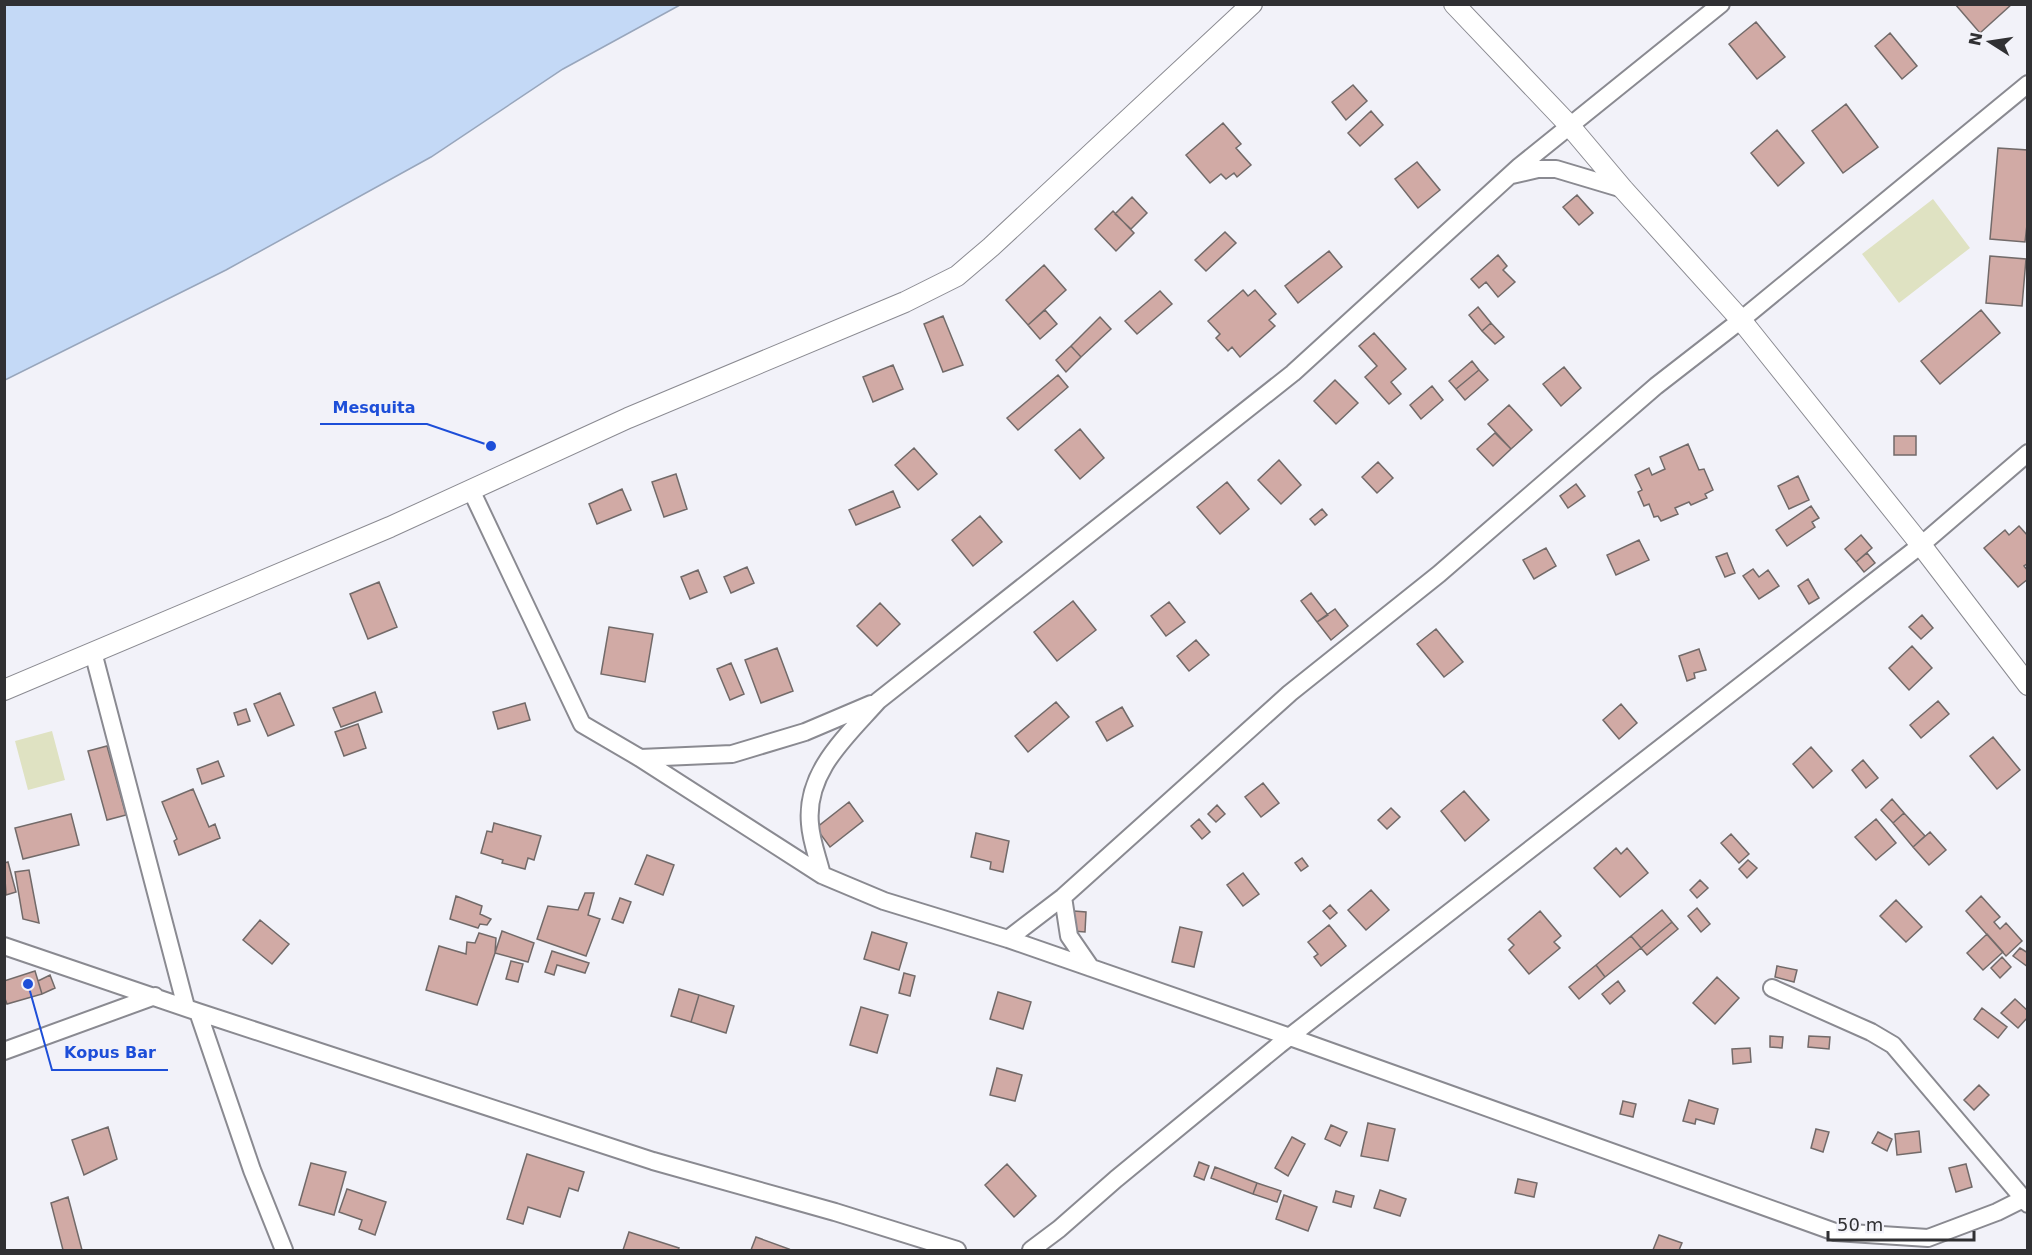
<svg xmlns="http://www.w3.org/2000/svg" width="2032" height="1255" font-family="'DejaVu Sans',sans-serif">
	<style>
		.green { fill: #dfe2c2 }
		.water { fill: #c4d9f6; stroke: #98a6bc; stroke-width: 1.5 }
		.building { fill: #d1aaa5; stroke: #726a69; stroke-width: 1.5 }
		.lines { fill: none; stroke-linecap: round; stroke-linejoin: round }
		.minor-casing { stroke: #8a8a91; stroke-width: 20 }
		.tertiary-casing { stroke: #8a8a91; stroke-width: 22 }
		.minor { stroke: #fff; stroke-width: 16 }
		.tertiary { stroke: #fff; stroke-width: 20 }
		.leader { fill: none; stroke: #1d4ed8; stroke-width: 2 }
		.callout-dot { fill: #1d4ed8; stroke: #f2f2f9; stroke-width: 2 }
		.callout-label { font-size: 16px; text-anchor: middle; font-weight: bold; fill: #1d4ed8; stroke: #f2f2f9; stroke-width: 4.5; stroke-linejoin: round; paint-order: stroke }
	</style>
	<rect width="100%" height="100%" fill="#f2f2f9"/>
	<path class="green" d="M 1933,199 L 1970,248 L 1899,303 L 1862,254 Z
		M 52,731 L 65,780 L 28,790 L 15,741 Z"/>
	<path class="water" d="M 5,4 L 680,4 L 680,5 L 563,69 L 431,157 L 226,270 L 5,380 Z"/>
	<path class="building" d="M 1955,4 L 2012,4 L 1980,33 Z
		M 1756,22 L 1785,57 L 1757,79 L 1729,44 Z
		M 1890,33 L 1917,66 L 1902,79 L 1875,46 Z
		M 1353,85 L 1367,101 L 1346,120 L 1332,102 Z
		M 1846,104 L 1878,147 L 1843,173 L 1812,131 Z
		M 1371,111 L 1383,125 L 1360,146 L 1348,133 Z
		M 1223,123 L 1241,144 L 1236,148 L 1251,165 L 1237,177 L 1234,173 L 1226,179 L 1221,174 L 1210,183 L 1186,155 Z
		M 1777,130 L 1804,163 L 1778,186 L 1751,153 Z
		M 1998,148 L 2028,150 L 2028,216 L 2025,242 L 1990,239 Z
		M 1417,162 L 1440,190 L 1418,208 L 1395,179 Z
		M 1577,195 L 1593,213 L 1579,225 L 1563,207 Z
		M 1132,197 L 1147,213 L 1131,229 L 1115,214 Z
		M 1113,211 L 1134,233 L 1116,251 L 1095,229 Z
		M 1225,232 L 1236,243 L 1206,271 L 1195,260 Z
		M 1329,251 L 1342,267 L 1298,303 L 1285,286 Z
		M 1498,255 L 1507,266 L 1503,270 L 1515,282 L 1498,297 L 1486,282 L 1479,288 L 1471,279 Z
		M 1990,256 L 2026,259 L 2022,306 L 1986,303 Z
		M 1044,265 L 1066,290 L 1028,325 L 1006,300 Z
		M 1243,290 L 1248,296 L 1255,290 L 1276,314 L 1269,320 L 1275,326 L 1240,357 L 1232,347 L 1228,351 L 1216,338 L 1220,334 L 1208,321 Z
		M 1160,291 L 1172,304 L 1137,334 L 1125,321 Z
		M 1478,307 L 1491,323 L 1482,331 L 1469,315 Z
		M 1045,310 L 1057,324 L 1040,339 L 1028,325 Z
		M 1981,310 L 2000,333 L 1940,384 L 1921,361 Z
		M 943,316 L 963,365 L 943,372 L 924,324 Z
		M 1100,317 L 1111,329 L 1081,357 L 1071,346 Z
		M 1491,323 L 1504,337 L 1495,344 L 1482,331 Z
		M 1374,333 L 1406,369 L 1391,382 L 1401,394 L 1389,404 L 1365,377 L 1377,366 L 1359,346 Z
		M 1071,346 L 1081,357 L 1066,372 L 1056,360 Z
		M 1472,361 L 1479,370 L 1456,389 L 1449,381 Z
		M 893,365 L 903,389 L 873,402 L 863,377 Z
		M 1564,367 L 1581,388 L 1561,406 L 1543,384 Z
		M 1479,370 L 1488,380 L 1465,400 L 1456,389 Z
		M 1058,375 L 1068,387 L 1018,430 L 1007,418 Z
		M 1335,380 L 1358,403 L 1336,424 L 1314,401 Z
		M 1432,386 L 1443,400 L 1421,419 L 1410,405 Z
		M 1509,405 L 1532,430 L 1511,449 L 1488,424 Z
		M 1080,429 L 1104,458 L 1080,479 L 1055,450 Z
		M 1495,433 L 1511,449 L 1493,466 L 1477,449 Z
		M 1894,436 L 1916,436 L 1916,455 L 1894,455 Z
		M 1688,444 L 1699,470 L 1704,469 L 1713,490 L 1705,494 L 1707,498 L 1691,505 L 1689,502 L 1675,508 L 1678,514 L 1661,521 L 1658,516 L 1654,517 L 1649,504 L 1644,506 L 1638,492 L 1642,490 L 1635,475 L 1649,468 L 1652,475 L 1665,469 L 1660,457 Z
		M 914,448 L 937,474 L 918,490 L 895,465 Z
		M 1279,460 L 1301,485 L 1281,504 L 1258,480 Z
		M 1378,462 L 1393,478 L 1377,493 L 1362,477 Z
		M 676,474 L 687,509 L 664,517 L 652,482 Z
		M 1798,476 L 1809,500 L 1789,509 L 1778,486 Z
		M 1227,482 L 1249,509 L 1220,534 L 1197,507 Z
		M 1576,484 L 1585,496 L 1568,508 L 1560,496 Z
		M 622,489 L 631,510 L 597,524 L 589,504 Z
		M 893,491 L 900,507 L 856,525 L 849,510 Z
		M 1811,506 L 1819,518 L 1812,522 L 1815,527 L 1787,546 L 1776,530 Z
		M 1322,509 L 1327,515 L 1315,525 L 1310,519 Z
		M 980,516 L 1002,542 L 973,566 L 952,540 Z
		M 2019,526 L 2028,536 L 2028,563 L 2024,566 L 2028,571 L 2028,579 L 2018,587 L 1984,548 L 2005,530 L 2009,535 Z
		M 1861,535 L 1872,548 L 1856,562 L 1845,549 Z
		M 1639,540 L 1649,560 L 1616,575 L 1607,555 Z
		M 1546,548 L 1556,566 L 1534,579 L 1523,560 Z
		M 1727,553 L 1735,573 L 1725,577 L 1716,557 Z
		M 1867,553 L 1875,563 L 1864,572 L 1856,562 Z
		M 747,567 L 754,583 L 731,593 L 724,577 Z
		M 1753,569 L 1759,577 L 1768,570 L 1779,586 L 1759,599 L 1743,576 Z
		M 698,570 L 707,592 L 690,599 L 681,577 Z
		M 1808,579 L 1819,598 L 1809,604 L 1798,586 Z
		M 379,582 L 397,627 L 368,639 L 350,594 Z
		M 1311,593 L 1328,615 L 1317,622 L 1301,601 Z
		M 1073,601 L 1096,630 L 1057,661 L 1034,632 Z
		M 1169,602 L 1185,622 L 1166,636 L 1151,616 Z
		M 880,603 L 900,624 L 877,646 L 857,626 Z
		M 1335,609 L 1348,626 L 1331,640 L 1317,622 Z
		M 1922,615 L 1933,628 L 1921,639 L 1909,627 Z
		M 609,627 L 653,634 L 645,682 L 601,674 Z
		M 1436,629 L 1463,662 L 1444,677 L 1417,644 Z
		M 1196,640 L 1209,655 L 1189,671 L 1177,656 Z
		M 1912,646 L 1932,668 L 1909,690 L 1889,668 Z
		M 777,648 L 793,691 L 761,703 L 745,660 Z
		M 1699,649 L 1706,670 L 1694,673 L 1695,678 L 1687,681 L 1679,656 Z
		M 731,663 L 744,694 L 730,700 L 717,669 Z
		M 375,692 L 382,712 L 341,727 L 333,708 Z
		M 280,693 L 294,725 L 268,736 L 254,704 Z
		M 1938,701 L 1949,714 L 1921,738 L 1910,725 Z
		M 1056,702 L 1069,717 L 1028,752 L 1015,736 Z
		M 525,703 L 530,720 L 498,729 L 493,712 Z
		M 1621,704 L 1637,723 L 1619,739 L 1603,720 Z
		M 1122,707 L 1133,726 L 1107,741 L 1096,722 Z
		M 246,709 L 250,721 L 238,725 L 234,713 Z
		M 358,724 L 366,748 L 344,756 L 335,732 Z
		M 1993,737 L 2020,770 L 1997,789 L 1970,756 Z
		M 107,746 L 126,815 L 107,820 L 88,751 Z
		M 1811,747 L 1832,771 L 1813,788 L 1793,764 Z
		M 1863,760 L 1878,778 L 1866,788 L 1852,770 Z
		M 218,761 L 224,776 L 202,784 L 197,769 Z
		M 1263,783 L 1279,803 L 1261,817 L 1245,797 Z
		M 193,789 L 209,827 L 215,824 L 220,838 L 179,855 L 174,841 L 177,839 L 162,802 Z
		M 1464,791 L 1489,820 L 1465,841 L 1441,811 Z
		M 1892,799 L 1904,813 L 1893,823 L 1881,810 Z
		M 849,802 L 863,821 L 830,847 L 816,828 Z
		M 1217,805 L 1225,814 L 1216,822 L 1208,814 Z
		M 1391,808 L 1400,817 L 1387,829 L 1378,820 Z
		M 1904,813 L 1925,836 L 1913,847 L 1893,823 Z
		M 71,814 L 79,845 L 23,859 L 15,828 Z
		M 1199,819 L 1210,832 L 1202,839 L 1191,826 Z
		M 1876,819 L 1896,843 L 1876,860 L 1855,837 Z
		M 494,823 L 541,836 L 534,860 L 528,858 L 525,869 L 502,863 L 503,860 L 481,853 L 487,831 L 492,832 Z
		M 1930,832 L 1946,850 L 1929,865 L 1913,847 Z
		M 976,833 L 1009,841 L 1003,872 L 990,869 L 991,862 L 971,857 Z
		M 1731,834 L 1749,854 L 1739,863 L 1721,843 Z
		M 1616,848 L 1621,854 L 1627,848 L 1648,873 L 1620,897 L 1594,868 Z
		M 647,855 L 674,865 L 663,895 L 635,884 Z
		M 1302,858 L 1308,866 L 1301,871 L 1295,863 Z
		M 1748,860 L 1757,868 L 1747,878 L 1739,869 Z
		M 8,862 L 16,892 L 6,895 L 4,863 Z
		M 29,870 L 39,923 L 23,919 L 15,872 Z
		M 1243,873 L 1259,894 L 1243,906 L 1227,885 Z
		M 1700,880 L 1708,888 L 1697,898 L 1690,890 Z
		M 1371,890 L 1389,910 L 1366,930 L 1348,910 Z
		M 585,893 L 594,893 L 588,915 L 600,919 L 586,956 L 537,939 L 548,906 L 578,910 Z
		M 456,896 L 482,906 L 480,914 L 491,919 L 487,925 L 480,924 L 478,928 L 450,919 Z
		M 1981,896 L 2000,917 L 1994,922 L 2000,929 L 2006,923 L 2022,941 L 2006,956 L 1966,911 Z
		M 620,898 L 631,902 L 623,923 L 612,919 Z
		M 1896,900 L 1922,927 L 1906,942 L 1880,916 Z
		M 1330,905 L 1337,913 L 1330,919 L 1323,911 Z
		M 1697,908 L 1710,924 L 1701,932 L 1688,916 Z
		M 1662,910 L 1672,922 L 1641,948 L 1631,936 Z
		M 1074,911 L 1086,912 L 1085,932 L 1073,931 Z
		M 1540,911 L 1561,936 L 1554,942 L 1560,948 L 1529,974 L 1509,950 L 1514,945 L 1508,939 Z
		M 260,920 L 289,944 L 272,964 L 243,940 Z
		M 1672,922 L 1678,929 L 1647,955 L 1641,948 Z
		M 1329,925 L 1346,946 L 1321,966 L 1314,957 L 1318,954 L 1308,942 Z
		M 1180,927 L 1202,932 L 1194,967 L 1172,962 Z
		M 502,931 L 534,943 L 528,962 L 495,953 Z
		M 872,932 L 907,943 L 899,970 L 864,959 Z
		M 479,933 L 496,938 L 495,953 L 477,1005 L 426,990 L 439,946 L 466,954 L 467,942 L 475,943 Z
		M 1987,934 L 2003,952 L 1983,970 L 1967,953 Z
		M 1631,936 L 1641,948 L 1605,977 L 1596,965 Z
		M 2020,948 L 2028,953 L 2028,967 L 2013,956 Z
		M 552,951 L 589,963 L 585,973 L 557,965 L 554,975 L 545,972 Z
		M 2002,957 L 2011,967 L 2000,978 L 1991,968 Z
		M 511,961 L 523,964 L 518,982 L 506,979 Z
		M 1596,965 L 1605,977 L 1579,999 L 1569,987 Z
		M 1777,966 L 1797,970 L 1794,982 L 1775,977 Z
		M 35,971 L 42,994 L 7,1004 L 4,996 L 4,981 Z
		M 904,973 L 915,976 L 910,996 L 899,993 Z
		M 50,975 L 55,988 L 42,994 L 38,981 Z
		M 1717,977 L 1739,998 L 1715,1024 L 1693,1003 Z
		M 1618,981 L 1625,991 L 1610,1004 L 1602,994 Z
		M 679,989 L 699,995 L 691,1022 L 671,1016 Z
		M 998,992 L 1031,1002 L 1023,1029 L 990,1019 Z
		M 699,995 L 734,1006 L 726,1033 L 691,1022 Z
		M 2015,999 L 2028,1011 L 2028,1017 L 2018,1028 L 2001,1013 Z
		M 861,1007 L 888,1015 L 877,1053 L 850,1045 Z
		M 1982,1008 L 2007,1027 L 1998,1038 L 1974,1019 Z
		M 1770,1036 L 1783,1037 L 1782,1048 L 1770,1047 Z
		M 1809,1036 L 1830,1037 L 1829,1049 L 1808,1047 Z
		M 1750,1048 L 1751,1062 L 1733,1064 L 1732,1049 Z
		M 997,1068 L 1022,1075 L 1015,1101 L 990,1095 Z
		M 1979,1085 L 1989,1095 L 1974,1110 L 1964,1100 Z
		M 1689,1100 L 1718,1109 L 1714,1124 L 1696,1119 L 1695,1124 L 1683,1121 Z
		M 1623,1101 L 1636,1104 L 1633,1117 L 1620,1114 Z
		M 1368,1123 L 1395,1129 L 1388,1161 L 1361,1156 Z
		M 1331,1125 L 1347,1132 L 1340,1146 L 1325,1139 Z
		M 108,1127 L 117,1159 L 84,1175 L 72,1140 Z
		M 1816,1129 L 1829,1132 L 1823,1152 L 1811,1148 Z
		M 1919,1131 L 1921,1152 L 1897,1155 L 1895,1134 Z
		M 1878,1132 L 1892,1139 L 1887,1151 L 1872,1143 Z
		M 1292,1137 L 1305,1144 L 1288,1176 L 1275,1168 Z
		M 527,1154 L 584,1172 L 578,1191 L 569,1188 L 560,1217 L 528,1207 L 523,1224 L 507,1219 Z
		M 1199,1162 L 1209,1166 L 1204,1180 L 1194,1176 Z
		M 311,1163 L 346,1172 L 334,1215 L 299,1205 Z
		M 1007,1164 L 1036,1196 L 1014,1217 L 985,1185 Z
		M 1966,1164 L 1972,1187 L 1956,1192 L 1949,1168 Z
		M 1215,1167 L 1257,1183 L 1253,1194 L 1211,1178 Z
		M 1518,1179 L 1537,1183 L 1534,1197 L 1515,1193 Z
		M 1257,1183 L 1281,1191 L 1277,1202 L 1253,1194 Z
		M 347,1189 L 386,1202 L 375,1235 L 359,1229 L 362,1220 L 339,1212 Z
		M 1380,1190 L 1406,1199 L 1400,1216 L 1374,1208 Z
		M 1336,1191 L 1354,1196 L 1351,1207 L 1333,1202 Z
		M 1284,1195 L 1317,1207 L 1308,1231 L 1276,1219 Z
		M 68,1197 L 82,1250 L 63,1250 L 51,1203 Z
		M 629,1232 L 679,1248 L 678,1250 L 623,1250 Z
		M 1659,1235 L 1682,1243 L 1679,1250 L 1653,1250 Z
		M 756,1237 L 789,1249 L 788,1250 L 751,1250 Z"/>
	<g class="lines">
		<g class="minor-casing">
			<path id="minor" d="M 1512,175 L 1538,169 L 1556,169 L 1623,189
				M 471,490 L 582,724 L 640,758 L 822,875 L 884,901 L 1008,939 L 1290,1037 L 1835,1232 L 1928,1238 L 1997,1212 L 2023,1199
				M 93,652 L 186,1007
				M 640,758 L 732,754 L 805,732 L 871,704
				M 822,875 C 818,858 811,841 810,824 C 805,772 846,737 878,701 L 1293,373 L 1520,166 L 1721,4
				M 1063,897 L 1069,936 L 1091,968
				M 1008,939 L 1063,897 L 1290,693 L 1439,574 L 1656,386 L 1741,320 L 2028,84
				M 4,946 L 198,1012 L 653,1161 L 835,1212 L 957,1250
				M 1772,988 L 1871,1032 L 1893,1045 L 2028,1204
				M 198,1012 L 252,1170 L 284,1250
				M 4,1051 L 155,996
				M 1031,1250 L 1059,1229 L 1116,1179 L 1279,1045 L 1921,545 L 2028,453"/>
		</g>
		<g class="tertiary-casing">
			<path id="tertiary" d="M 1454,4 L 1569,125 L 1623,189 L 1741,320 L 1921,545 L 2028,685
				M 4,690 L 390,527 L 628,418 L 905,302 L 957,276 L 991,247 L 1252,4"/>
		</g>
		<use href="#minor" class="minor"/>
		<use href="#tertiary" class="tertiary"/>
	</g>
	<path class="leader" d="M491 446L427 424H320M28 984L52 1070H168"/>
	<g class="callout-dot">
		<circle cx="491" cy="446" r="6"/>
		<circle cx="28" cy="984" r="6"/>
	</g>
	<g class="callout-label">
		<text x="374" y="413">Mesquita</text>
		<text x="110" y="1058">Kopus Bar</text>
	</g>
	<rect width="2032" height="1255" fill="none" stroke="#303033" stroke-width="12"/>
	<g transform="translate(1990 42) rotate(282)" stroke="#f2f2f9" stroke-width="4.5" paint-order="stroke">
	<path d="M0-4.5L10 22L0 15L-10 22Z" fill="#303033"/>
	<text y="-9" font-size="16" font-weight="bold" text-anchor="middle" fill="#303033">N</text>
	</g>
	<path d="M1828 1231v9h146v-9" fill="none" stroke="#303033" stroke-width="3"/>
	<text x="1837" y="1231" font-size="18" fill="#303033" stroke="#f2f2f9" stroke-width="4.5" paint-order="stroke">50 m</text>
</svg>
